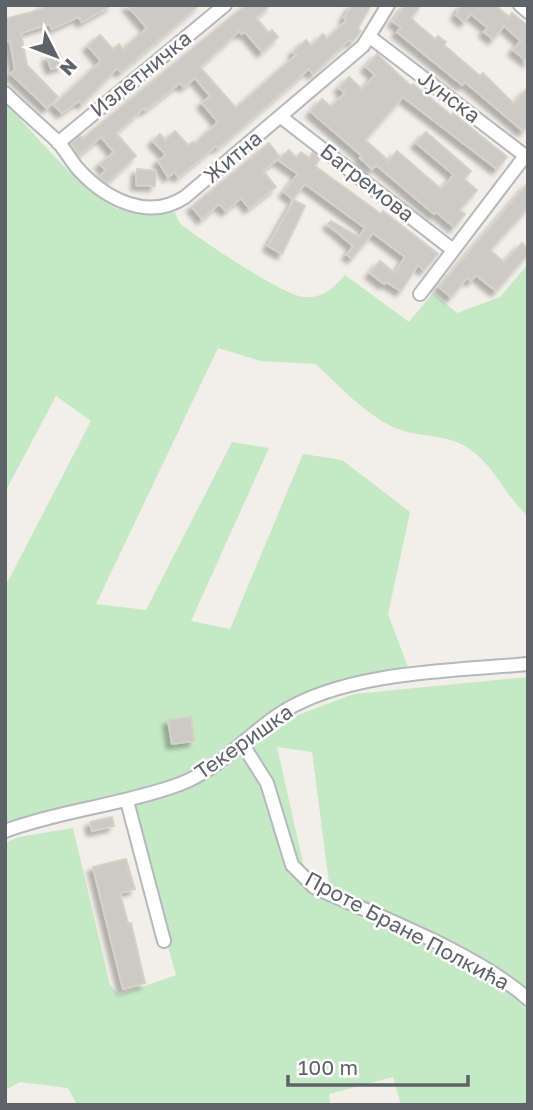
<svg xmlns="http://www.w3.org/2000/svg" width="533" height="1110" font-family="'Golos Text',sans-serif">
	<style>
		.green { fill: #c5e8c5; fill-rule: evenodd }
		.building { fill: #cccac5; stroke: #d6d1c6; stroke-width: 2; filter: url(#shadow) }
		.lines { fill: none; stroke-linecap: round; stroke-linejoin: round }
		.minor-casing { stroke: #b5b8bc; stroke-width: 16 }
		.minor { stroke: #fff; stroke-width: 12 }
		.labels { text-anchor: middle; stroke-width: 5; stroke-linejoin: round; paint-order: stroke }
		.street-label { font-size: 21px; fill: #5f6368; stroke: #fff }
	</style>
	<defs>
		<filter id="shadow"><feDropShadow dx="-5" dy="5" stdDeviation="2" flood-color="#0004"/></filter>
	</defs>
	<rect width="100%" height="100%" fill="#f1efe8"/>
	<path class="green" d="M 5,103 C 32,130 87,199 121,210 C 138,216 157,216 175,212 C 177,217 178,222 183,226 C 201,240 284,296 304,297 C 323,299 334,287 345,275 L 409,322 L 433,293 L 457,313 L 500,297 L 528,264 L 528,516 C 502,493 495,463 463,445 C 443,434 416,437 395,428 C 365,414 340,387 316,364 L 261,361 L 218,348 L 96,604 L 146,610 L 232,442 L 269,448 L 191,621 L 230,629 L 303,454 L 342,460 L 410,512 L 388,614 L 411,675 L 310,698 L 244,744 L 257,743 L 298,715 L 354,694 L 528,677 L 528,1105 L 401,1105 L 393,1077 L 329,1094 L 330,1105 L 77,1105 L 68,1088 L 20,1082 L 5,1090 L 5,843 L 19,837 L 73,828 L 110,985 L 119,995 L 176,975 L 127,801 L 28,823 L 5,837 L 7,583 L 91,421 L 56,396 L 5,492 ZM 277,747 L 312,752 L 329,883 L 304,867 Z"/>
	<path class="building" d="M 42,5 L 112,5 L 82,22 L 78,17 L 52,29 L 50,24 L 21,33 L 27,65 L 58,97 L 47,108 L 11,74 L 15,69 L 10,41 L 5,42 L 5,19 L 43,9 Z
		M 127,5 L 199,5 L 121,72 L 117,68 L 82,104 L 79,101 L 62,113 L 54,105 L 101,61 L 88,46 L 100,35 L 113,49 L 119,44 L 123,49 L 147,28 Z
		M 246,5 L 270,5 L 256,18 L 269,33 L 272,30 L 278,37 L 262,52 L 245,32 L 242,34 L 239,31 L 200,67 L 236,108 L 296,55 L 293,52 L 306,40 L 311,46 L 323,34 L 327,39 L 347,20 L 344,18 L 352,5 L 371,5 L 358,28 L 361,31 L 352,42 L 349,40 L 313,74 L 309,69 L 218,148 L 216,146 L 178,177 L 175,172 L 168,177 L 158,161 L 166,155 L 153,141 L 160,134 L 165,140 L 175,131 L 188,145 L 193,142 L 195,144 L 218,122 L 202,103 L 210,96 L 195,78 L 184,87 L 180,83 L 146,110 L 144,108 L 116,133 L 136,156 L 107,183 L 99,177 L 106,170 L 100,164 L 114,152 L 101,137 L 79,155 L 71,143 L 80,136 L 82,139 Z
		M 405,5 L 421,5 L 411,18 L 416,23 L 435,39 L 438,36 L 446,42 L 444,45 L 480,76 L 483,73 L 514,104 L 528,88 L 528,125 L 523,131 L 465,82 L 462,85 L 397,32 L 401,27 L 393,22 Z
		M 461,5 L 495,5 L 509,17 L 512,13 L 528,26 L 528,62 L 513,50 L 521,41 L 504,26 L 493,39 L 484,32 L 488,28 L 471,14 L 464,22 L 456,15 Z
		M 59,53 L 64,65 L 51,69 L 47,57 Z
		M 377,54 L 411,86 L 413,84 L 451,115 L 453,113 L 507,157 L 497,169 L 403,97 L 365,140 L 389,161 L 397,151 L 441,189 L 454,175 L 416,143 L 426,132 L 471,171 L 464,179 L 477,190 L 459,210 L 465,214 L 454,227 L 436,212 L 434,214 L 376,165 L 372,169 L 360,158 L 362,156 L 311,112 L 322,99 L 331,107 L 345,93 L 339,88 L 349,77 L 362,89 L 375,75 L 366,67 Z
		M 269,143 L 280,157 L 263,171 L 276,187 L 249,208 L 241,198 L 226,211 L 219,204 L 202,219 L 192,207 Z
		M 289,150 L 296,158 L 301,152 L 309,158 L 313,152 L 320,158 L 315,166 L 381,214 L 383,211 L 438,254 L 424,270 L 418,265 L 401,291 L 386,282 L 384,284 L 370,273 L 380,261 L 395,273 L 405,257 L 373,233 L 352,258 L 347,255 L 353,246 L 328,224 L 331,221 L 359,237 L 365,228 L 305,184 L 293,199 L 284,192 L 298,174 L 278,160 Z
		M 137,169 L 156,171 L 155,186 L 136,185 Z
		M 528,183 L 528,208 L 490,250 L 504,262 L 522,243 L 528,249 L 528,254 L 496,291 L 476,275 L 471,281 L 467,278 L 451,297 L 439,287 Z
		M 294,200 L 305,206 L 282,254 L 268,246 Z
		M 191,717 L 194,741 L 172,744 L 168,720 Z
		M 112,817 L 114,826 L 92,831 L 90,822 Z
		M 126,859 L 135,889 L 120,893 L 128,923 L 131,923 L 145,983 L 123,989 L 93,867 Z"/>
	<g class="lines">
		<g class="minor-casing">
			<path id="minor" d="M 520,5 L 528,12
				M 370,37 L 528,158
				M 5,93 C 22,110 40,125 57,141 C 66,150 71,162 80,171 C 107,200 149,221 185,197 L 363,46 L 388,5
				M 281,117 L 453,250
				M 58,143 L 225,5
				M 420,294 L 525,156
				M 243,745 L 267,783 L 292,865 L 314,887 C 379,917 475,952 528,999
				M 127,801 L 164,941
				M 5,831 C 62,810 123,805 180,784 C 222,768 247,734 284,711 C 350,671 452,671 528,664"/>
		</g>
		<use href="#minor" class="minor"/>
	</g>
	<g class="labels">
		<g class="street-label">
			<text transform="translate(141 74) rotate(-39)" y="7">Излетничка</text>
			<text transform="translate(449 97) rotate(37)" y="7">Јунска</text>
			<text transform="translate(233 157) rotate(-40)" y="7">Житна</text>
			<text transform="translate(367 183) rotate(38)" y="7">Багремова</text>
			<text transform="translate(244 742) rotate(-35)" y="7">Текеришка</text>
			<text transform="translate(407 931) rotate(28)" y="7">Проте Бране Полкића</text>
		</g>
	</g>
	<rect width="533" height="1110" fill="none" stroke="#5f6368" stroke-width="14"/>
	<g transform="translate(56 56) rotate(132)" stroke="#ffffff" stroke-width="5" paint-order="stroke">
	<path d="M0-5L12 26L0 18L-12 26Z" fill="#5f6368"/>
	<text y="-10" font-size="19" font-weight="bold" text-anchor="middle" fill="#5f6368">N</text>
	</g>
	<path d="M288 1075v10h180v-10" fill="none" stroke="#5f6368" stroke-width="3.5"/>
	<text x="298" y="1075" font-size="21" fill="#5f6368" stroke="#ffffff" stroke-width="5" paint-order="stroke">100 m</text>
</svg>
